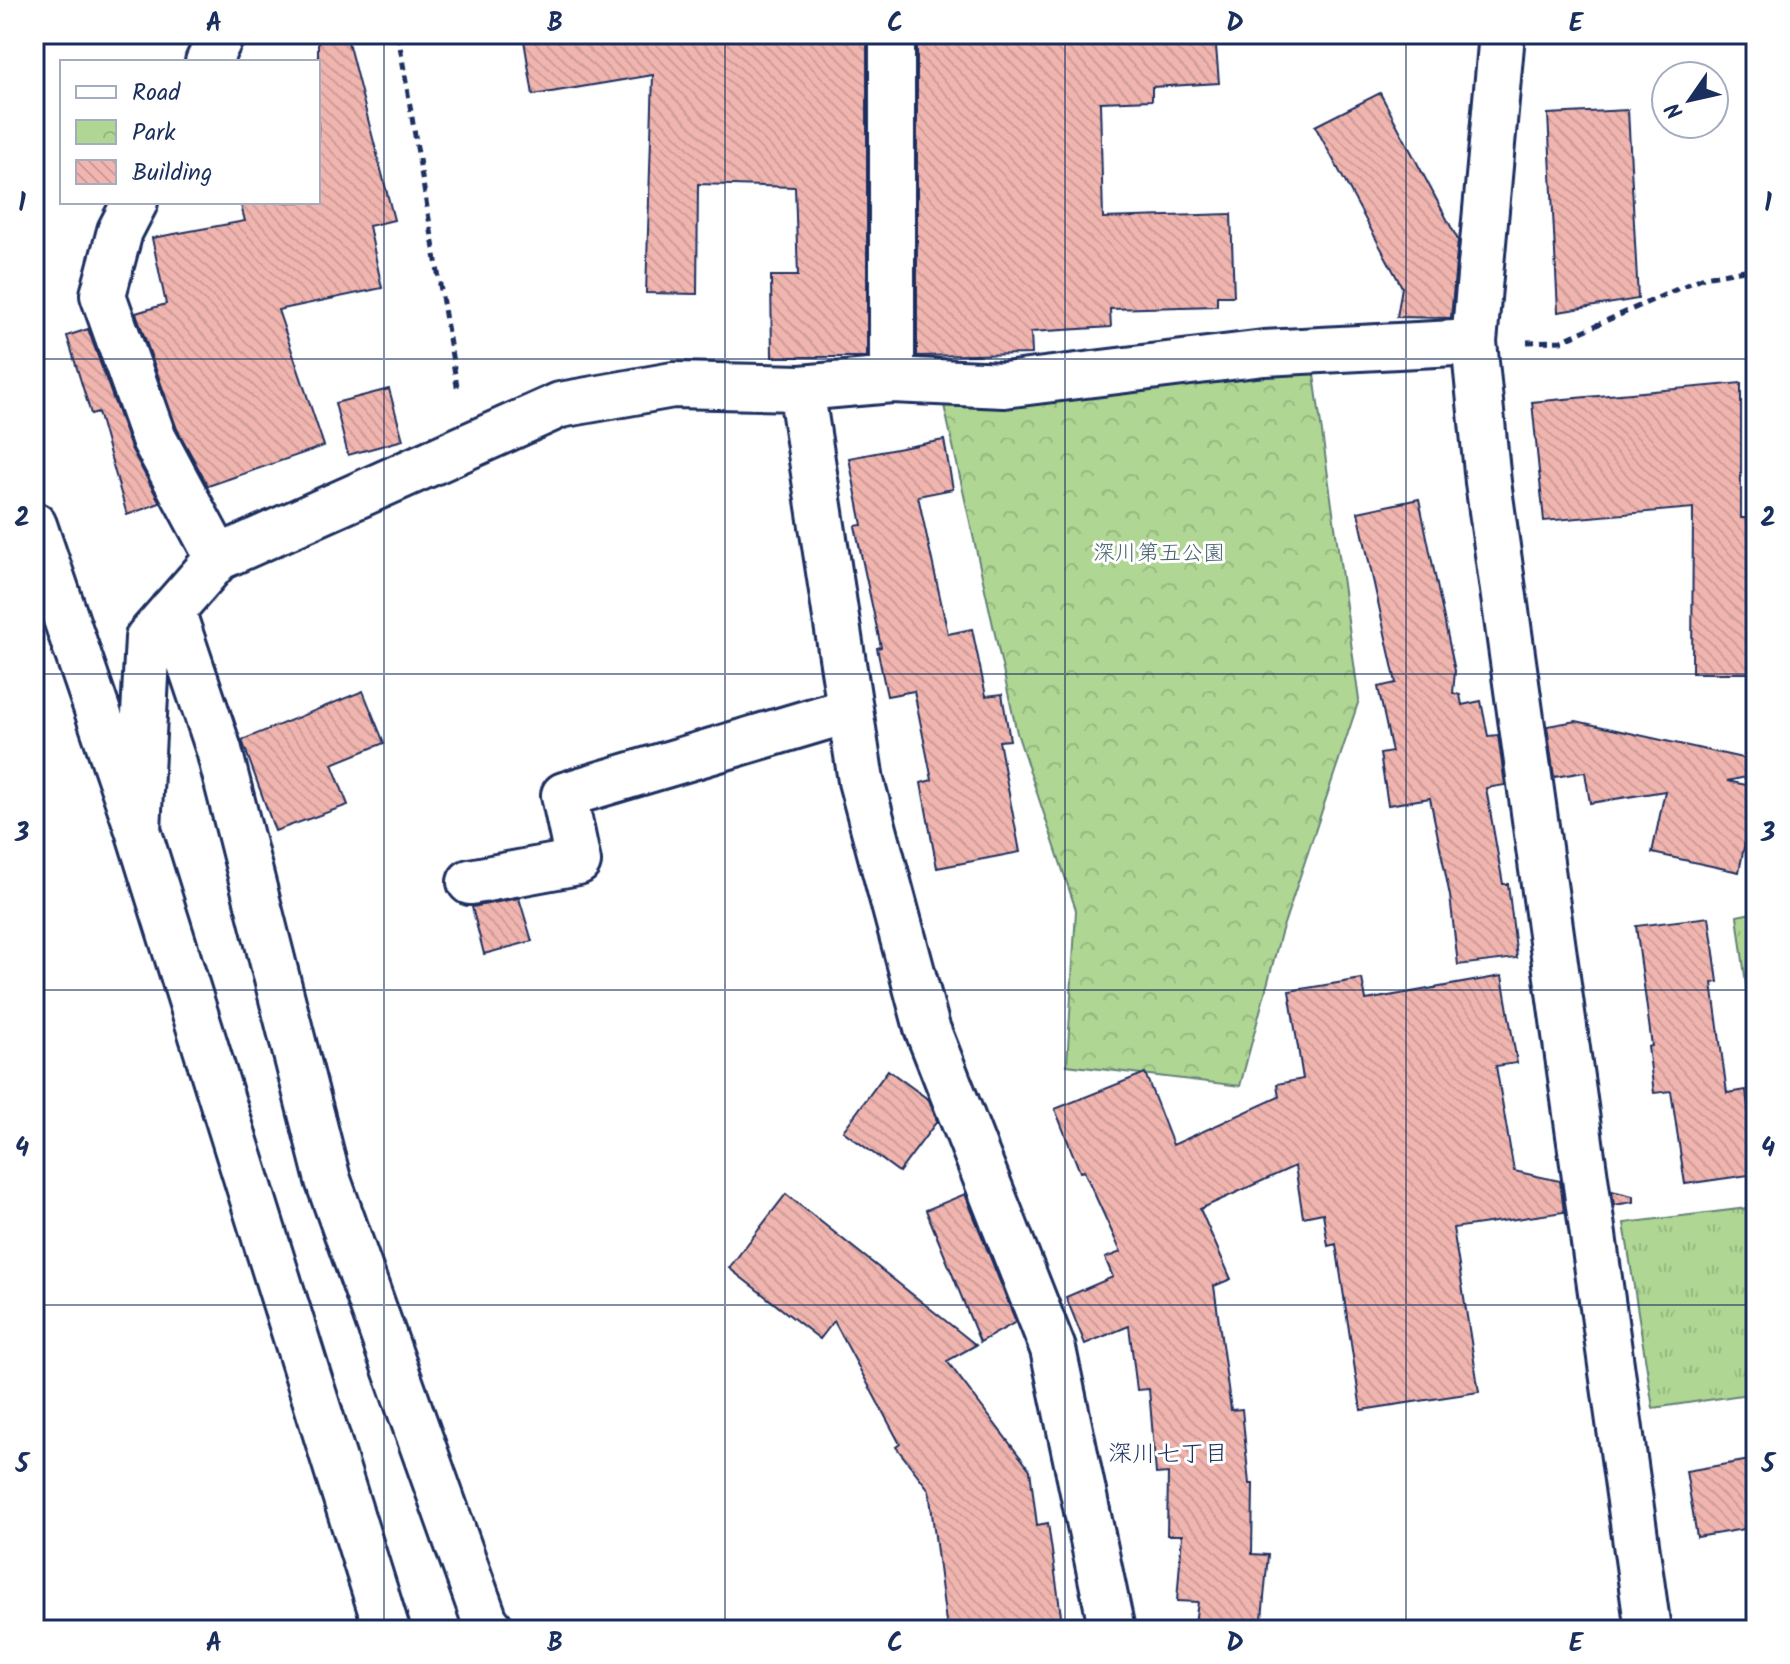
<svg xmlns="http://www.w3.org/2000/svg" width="1790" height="1664" font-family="Kalam,'Klee One',sans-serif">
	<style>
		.grass { fill: url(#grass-tufts); stroke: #658278; stroke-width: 2 }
		.park { fill: url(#park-crowns); stroke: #658278; stroke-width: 2 }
		.building { fill: url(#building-back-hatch); stroke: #1b2f5e; stroke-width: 2 }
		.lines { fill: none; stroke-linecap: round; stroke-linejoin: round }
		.minor-casing { stroke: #1b2f5e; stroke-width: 50 }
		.path { stroke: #1b2f5e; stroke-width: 5; stroke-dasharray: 8 6; stroke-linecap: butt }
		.minor { stroke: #fff; stroke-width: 44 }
		.grid { fill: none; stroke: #1b2f5e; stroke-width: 2; stroke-opacity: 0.55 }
		.labels { text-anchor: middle; stroke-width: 6; stroke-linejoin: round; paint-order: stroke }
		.park-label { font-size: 22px; fill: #47616e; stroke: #fff }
		.neighbourhood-label { font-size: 24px; fill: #1b2f5e; stroke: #fff }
		.neatline { fill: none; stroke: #1b2f5e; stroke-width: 3 }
		.grid-label { font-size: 26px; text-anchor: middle; font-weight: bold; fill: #1b2f5e }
	</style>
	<defs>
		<pattern id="grass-tufts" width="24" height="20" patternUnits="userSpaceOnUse" patternTransform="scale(2)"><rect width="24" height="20" fill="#afd692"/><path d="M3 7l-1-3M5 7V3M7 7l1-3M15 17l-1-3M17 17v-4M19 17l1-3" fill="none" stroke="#96b880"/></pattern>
		<pattern id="park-crowns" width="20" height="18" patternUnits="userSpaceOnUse" patternTransform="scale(2)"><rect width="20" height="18" fill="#afd692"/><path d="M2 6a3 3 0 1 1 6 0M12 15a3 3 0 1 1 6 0" fill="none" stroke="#96b880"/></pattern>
		<pattern id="building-back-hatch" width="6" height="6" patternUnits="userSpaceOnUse" patternTransform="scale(2)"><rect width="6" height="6" fill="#f1b5af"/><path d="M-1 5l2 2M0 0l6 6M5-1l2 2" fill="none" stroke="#ce9c99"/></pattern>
	</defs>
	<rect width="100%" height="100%" fill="#fff"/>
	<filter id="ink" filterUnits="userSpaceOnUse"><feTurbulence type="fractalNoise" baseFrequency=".0125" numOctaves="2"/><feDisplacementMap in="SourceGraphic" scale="16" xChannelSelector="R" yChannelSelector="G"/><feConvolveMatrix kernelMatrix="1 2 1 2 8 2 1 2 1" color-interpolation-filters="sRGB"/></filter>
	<g filter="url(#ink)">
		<path class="grass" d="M 1756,912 L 1756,1060 L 1737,916 Z
			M 1756,1207 L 1756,1393 L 1653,1408 L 1624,1223 Z"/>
		<path class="park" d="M 1311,353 L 1359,700 L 1281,933 L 1240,1086 L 1067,1065 L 1076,910 L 1017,733 L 939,383 Z"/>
		<path class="building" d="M 318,34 L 346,34 L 394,220 L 369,226 L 382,288 L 278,310 L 324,446 L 208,486 L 177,429 L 136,313 L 166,304 L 152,238 L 245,221 L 240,202 L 318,202 Z
			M 523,34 L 867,34 L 867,357 L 772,357 L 771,276 L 798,276 L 795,187 L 698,184 L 697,294 L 646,293 L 653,75 L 533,95 Z
			M 917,34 L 1215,34 L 1219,83 L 1152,87 L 1152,100 L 1100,102 L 1103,218 L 1231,214 L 1234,296 L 1217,296 L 1217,306 L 1110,309 L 1111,327 L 1031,332 L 1032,354 L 917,356 Z
			M 1380,93 L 1458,240 L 1451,318 L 1397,317 L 1402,287 L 1315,126 Z
			M 1628,110 L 1638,299 L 1558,312 L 1548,114 Z
			M 88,329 L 131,448 L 160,503 L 127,515 L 98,412 L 91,414 L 67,336 Z
			M 1741,383 L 1741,518 L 1752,518 L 1750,673 L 1692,673 L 1693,508 L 1544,521 L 1532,402 Z
			M 389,389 L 403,440 L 348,455 L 335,403 Z
			M 944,440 L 953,489 L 918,496 L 948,634 L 972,629 L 986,696 L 1002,694 L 1010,740 L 999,741 L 1020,852 L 937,868 L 921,783 L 932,780 L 914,691 L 887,696 L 877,648 L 881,647 L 855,526 L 862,525 L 849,458 Z
			M 1419,499 L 1455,671 L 1453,693 L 1460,695 L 1462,705 L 1481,701 L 1488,736 L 1498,735 L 1505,785 L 1486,788 L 1503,884 L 1508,884 L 1517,958 L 1458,965 L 1450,896 L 1430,798 L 1388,805 L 1380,754 L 1392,752 L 1378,687 L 1396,683 L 1358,512 Z
			M 363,691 L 384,743 L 332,764 L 348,805 L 275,831 L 242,740 Z
			M 1576,721 L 1756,761 L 1756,775 L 1727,781 L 1756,787 L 1739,872 L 1652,853 L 1665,791 L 1590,803 L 1585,772 L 1554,777 L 1547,726 Z
			M 519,898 L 532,941 L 484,954 L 472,907 Z
			M 1709,917 L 1718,982 L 1712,983 L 1727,1093 L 1746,1090 L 1756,1174 L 1685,1184 L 1671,1091 L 1654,1093 L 1648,1047 L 1652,1046 L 1636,926 Z
			M 1502,976 L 1517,1063 L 1496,1066 L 1514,1171 L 1560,1181 L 1564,1212 L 1453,1228 L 1479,1392 L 1361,1410 L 1336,1244 L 1328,1246 L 1323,1213 L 1303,1217 L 1295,1166 L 1200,1209 L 1231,1279 L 1214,1286 L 1231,1410 L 1242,1409 L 1249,1484 L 1253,1484 L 1252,1554 L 1268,1555 L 1261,1630 L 1194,1630 L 1198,1602 L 1177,1601 L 1182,1535 L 1167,1535 L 1168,1473 L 1156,1474 L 1149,1389 L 1137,1390 L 1129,1326 L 1085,1344 L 1066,1297 L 1113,1277 L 1105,1258 L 1121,1252 L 1084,1171 L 1080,1172 L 1055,1109 L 1145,1073 L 1173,1145 L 1279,1097 L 1277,1084 L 1303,1079 L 1289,991 L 1362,979 L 1366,1000 Z
			M 888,1070 L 929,1100 L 937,1121 L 899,1172 L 843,1131 Z
			M 1612,1191 L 1633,1196 L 1633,1202 L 1614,1205 Z
			M 786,1194 L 976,1345 L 947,1361 L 1030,1470 L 1037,1525 L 1048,1523 L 1063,1630 L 947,1630 L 929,1490 L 896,1447 L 900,1444 L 834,1321 L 820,1339 L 729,1268 Z
			M 965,1194 L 1016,1322 L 980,1342 L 926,1210 Z
			M 1756,1459 L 1756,1527 L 1697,1537 L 1686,1471 Z"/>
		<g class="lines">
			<g class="minor-casing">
				<path id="minor" d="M 892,34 L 892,380
					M 1502,34 L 1474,342 L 1488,482 L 1648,1630
					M 208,62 L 222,34
					M 135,202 L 120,231 L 103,295 L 154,439 L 218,558
					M 801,388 L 861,781 L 927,1028 L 1053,1349 L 1112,1630
					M 34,525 L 138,830 L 387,1630
					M 172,610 L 219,750 L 328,1180 L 485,1621 L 492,1630
					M 138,830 L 148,638 L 218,558 L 560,405 L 673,385 L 801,388 L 892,380 L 1004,385 L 1264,353 L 1474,342
					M 470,882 L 578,862 L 564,795 L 850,710"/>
			</g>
			<path class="path" d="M 398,34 L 458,392
				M 1527,342 L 1561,341 L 1704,277 L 1756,268"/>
			<use href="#minor" class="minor"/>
		</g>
	</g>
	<path class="grid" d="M 384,34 L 384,1630M 725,34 L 725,1630M 1065,34 L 1065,1630M 1406,34 L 1406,1630M 34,359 L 1756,359M 34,674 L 1756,674M 34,990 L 1756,990M 34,1305 L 1756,1305"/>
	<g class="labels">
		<g class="park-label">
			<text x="1159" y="560">深川第五公園</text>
		</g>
		<g class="neighbourhood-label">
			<text x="1168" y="1461">深川七丁目</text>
		</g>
	</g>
	<rect width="1790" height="1664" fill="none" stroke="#fff" stroke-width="88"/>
	<rect x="60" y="60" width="260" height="144" fill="#ffffff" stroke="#a4acbf" stroke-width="2"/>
	<rect x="76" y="86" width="40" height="12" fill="#ffffff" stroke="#a4acbf" stroke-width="2"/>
	<text x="132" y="100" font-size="24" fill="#1b2f5e">Road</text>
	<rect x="76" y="120" width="40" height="24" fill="url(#park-crowns)" stroke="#a4acbf" stroke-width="2"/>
	<text x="132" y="140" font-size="24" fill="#1b2f5e">Park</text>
	<rect x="76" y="160" width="40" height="24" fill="url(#building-back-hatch)" stroke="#a4acbf" stroke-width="2"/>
	<text x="132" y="180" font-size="24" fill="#1b2f5e">Building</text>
	<g transform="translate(1690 100) rotate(236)"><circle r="38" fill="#ffffff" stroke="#a4acbf" stroke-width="2"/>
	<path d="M0-6L14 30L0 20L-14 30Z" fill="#1b2f5e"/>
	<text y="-12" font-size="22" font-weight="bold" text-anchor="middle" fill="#1b2f5e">N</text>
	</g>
	<rect x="44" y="44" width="1702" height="1576" class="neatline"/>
	<g class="grid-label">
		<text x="214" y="31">A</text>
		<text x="555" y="31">B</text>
		<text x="895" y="31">C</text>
		<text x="1235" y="31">D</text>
		<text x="1576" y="31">E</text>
		<text x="22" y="211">1</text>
		<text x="1768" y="211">1</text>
		<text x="22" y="526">2</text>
		<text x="1768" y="526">2</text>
		<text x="22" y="841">3</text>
		<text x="1768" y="841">3</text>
		<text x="22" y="1156">4</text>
		<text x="1768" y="1156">4</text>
		<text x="22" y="1472">5</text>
		<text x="1768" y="1472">5</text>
		<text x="214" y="1651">A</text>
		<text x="555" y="1651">B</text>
		<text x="895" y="1651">C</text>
		<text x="1235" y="1651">D</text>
		<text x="1576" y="1651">E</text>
	</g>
</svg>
